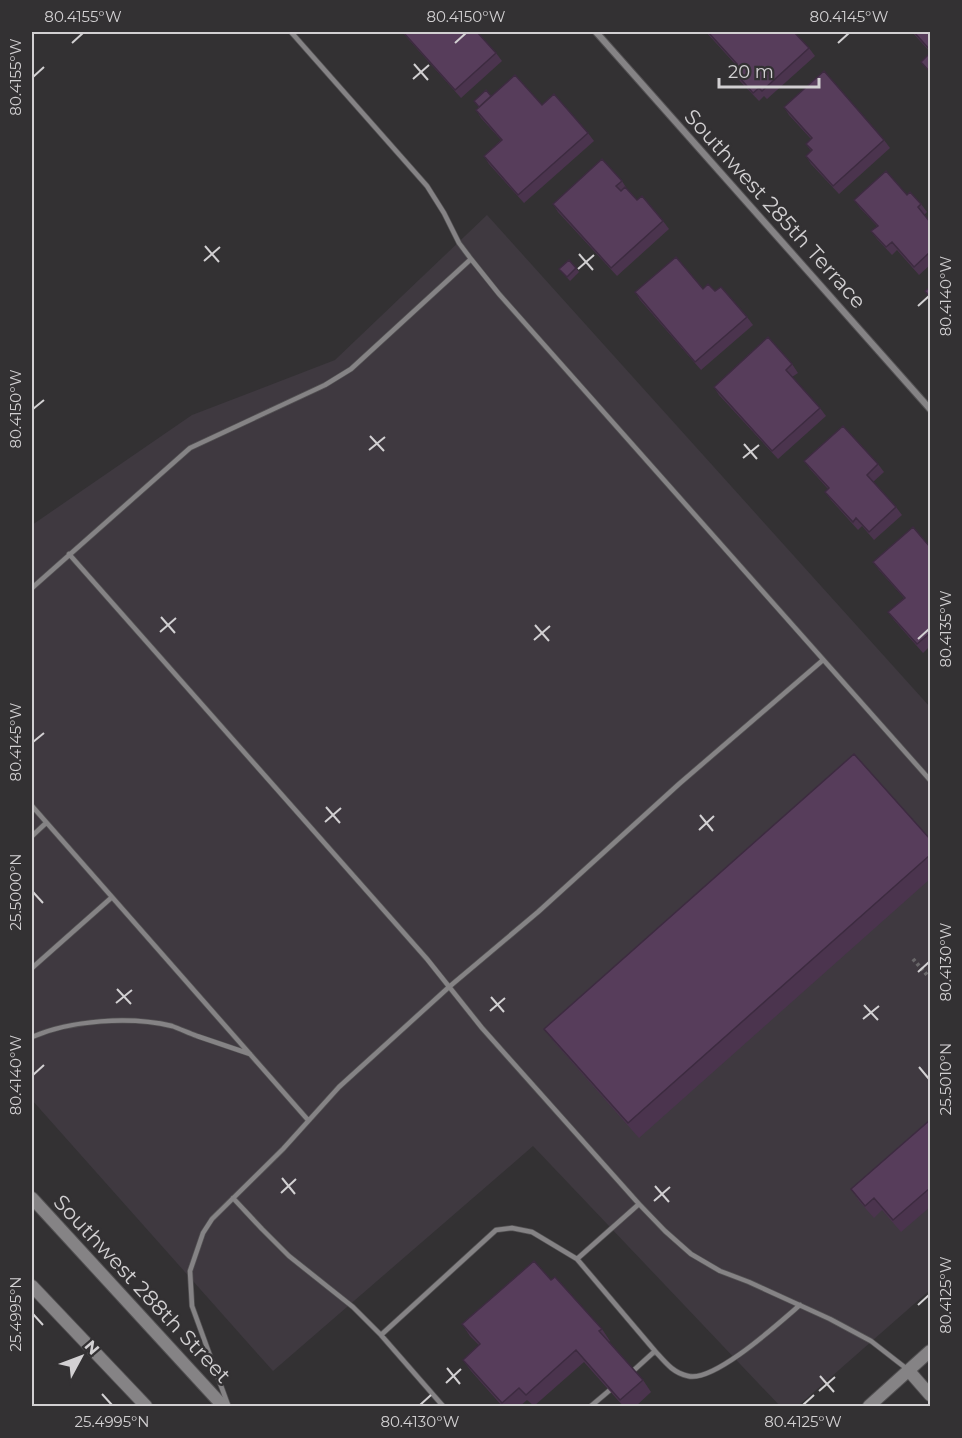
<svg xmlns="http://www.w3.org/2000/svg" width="962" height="1438" font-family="Montserrat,sans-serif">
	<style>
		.built { fill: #3f3940 }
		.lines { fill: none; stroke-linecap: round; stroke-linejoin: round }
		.lane-casing { stroke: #525052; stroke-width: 6 }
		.street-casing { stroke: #525052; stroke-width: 8 }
		.secondary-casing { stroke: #525052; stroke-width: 14 }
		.path { stroke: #696769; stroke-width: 4; stroke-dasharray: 3 3; stroke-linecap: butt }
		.lane { stroke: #858385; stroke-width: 4.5 }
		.street { stroke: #858385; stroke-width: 6 }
		.secondary { stroke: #858385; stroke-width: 12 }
		.wall { fill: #4b344e }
		.building { fill: #573d5b; stroke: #3d2b40; stroke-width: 1.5 }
		.ticks { fill: none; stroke: #d2d0d2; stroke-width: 2 }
		.labels { text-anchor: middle; stroke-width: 5; stroke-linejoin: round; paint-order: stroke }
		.street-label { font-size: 21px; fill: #d2d0d2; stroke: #333133 }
		.neatline { fill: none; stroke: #d2d0d2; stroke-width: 2 }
		.ticks-label { font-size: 15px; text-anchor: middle; fill: #d2d0d2 }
	</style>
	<rect width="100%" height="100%" fill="#333133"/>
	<path class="built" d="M 487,215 L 930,707 L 930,1290 L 798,1406 L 780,1406 L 533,1146 L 273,1371 L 32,1100 L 32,525 L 192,415 L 335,360 Z"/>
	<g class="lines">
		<g class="lane-casing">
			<path id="lane" d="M 291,32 L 427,186 L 444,213 L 459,243 L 471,259 L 499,294 L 930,780
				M 69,554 L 427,959 L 482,1028 L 639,1204 L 665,1231 L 691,1254 L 720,1271 L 749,1282 L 830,1319 L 871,1341 L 907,1369
				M 32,588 L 190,448 L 325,385 L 351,369 L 471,259
				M 32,806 L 308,1120
				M 32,836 L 46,823
				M 32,968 L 111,898
				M 32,1037 C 71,1020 130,1016 172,1026 C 180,1029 189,1033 197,1036 C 215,1042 232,1048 250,1054
				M 233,1198 L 262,1229 L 289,1256 L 353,1307 L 381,1335 L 443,1406
				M 577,1259 L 655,1351 L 633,1371
				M 381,1335 L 496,1230 L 512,1228 L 532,1232 L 577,1259 L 639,1204
				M 655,1351 C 665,1362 673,1373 688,1376 C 714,1383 780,1322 800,1305
				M 228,1405 L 192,1306 L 190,1271 L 203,1233 L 212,1219 L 283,1149 L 339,1087 L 449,987 L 538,912 L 679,784 L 823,660
				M 591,1406 L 610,1390"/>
		</g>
		<g class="street-casing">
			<path id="street" d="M 596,32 L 930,409"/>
		</g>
		<g class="secondary-casing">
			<path id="secondary" d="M 32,1198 L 223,1406
				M 32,1286 L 146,1406
				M 909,1371 L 930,1395
				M 869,1406 L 930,1351"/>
		</g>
		<path class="path" d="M 913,959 L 928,976"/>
		<use href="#lane" class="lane"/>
		<use href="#street" class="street"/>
		<use href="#secondary" class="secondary"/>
	</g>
	<path class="wall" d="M 402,32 L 477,32 L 496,53 L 502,61 L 461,98 Z
		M 706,32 L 794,32 L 809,48 L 815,56 L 767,99 L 764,96 L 759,101 L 737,78 L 732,69 L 736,65 Z
		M 912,32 L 930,32 L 930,52 Z
		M 491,96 L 542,105 L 588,133 L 594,141 L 524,203 L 489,164 L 484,156 L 501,140 L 481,118 L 476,110 L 479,107 L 474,101 Z
		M 784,107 L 884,140 L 890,148 L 839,194 L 811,164 L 806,156 L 811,151 L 806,144 L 811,139 L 789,115 Z
		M 622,181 L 627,189 L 637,200 L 663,221 L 669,229 L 617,276 L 558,212 L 553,204 Z
		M 907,195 L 921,204 L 927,212 L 924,215 L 930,222 L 930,265 L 919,275 L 897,250 L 892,255 L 877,239 L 871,231 L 877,226 L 860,208 L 854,200 Z
		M 576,268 L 579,272 L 570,281 L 559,269 Z
		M 703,289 L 715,291 L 747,317 L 753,325 L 701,370 L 640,300 L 635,292 Z
		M 792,364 L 798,373 L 792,377 L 820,408 L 826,416 L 778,459 L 719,395 L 714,387 Z
		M 804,461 L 878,464 L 884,472 L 873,482 L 896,507 L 902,515 L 874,540 L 862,526 L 858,530 L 831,500 L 825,492 L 828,489 L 810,469 Z
		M 930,547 L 930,646 L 923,653 L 894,620 L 888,612 L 904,598 L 879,570 L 873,562 Z
		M 930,839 L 930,879 L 639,1138 L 555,1043 L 544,1029 Z
		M 930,1120 L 930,1207 L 901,1232 L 882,1210 L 874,1218 L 859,1201 L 851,1189 Z
		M 462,1324 L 602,1329 L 610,1341 L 609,1342 L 643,1380 L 651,1392 L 635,1407 L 624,1407 L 584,1362 L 534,1406 L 527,1400 L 519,1407 L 503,1407 L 471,1371 L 463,1360 L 479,1345 L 470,1336 Z"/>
	<path class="building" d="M 403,32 L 477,32 L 496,53 L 455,90 Z
		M 708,32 L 794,32 L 809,48 L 762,91 L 759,88 L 753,93 L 732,69 L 737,64 Z
		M 914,32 L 930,32 L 930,50 Z
		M 930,53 L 930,72 L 921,62 Z
		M 824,71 L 884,140 L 833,186 L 806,156 L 812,150 L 806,144 L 812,138 L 784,107 Z
		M 515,75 L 542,105 L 554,94 L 588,133 L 518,195 L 484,156 L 502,140 L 476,110 Z
		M 486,90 L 491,96 L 479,107 L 474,101 Z
		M 602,159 L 622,181 L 616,186 L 621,191 L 625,187 L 637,200 L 642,196 L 663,221 L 611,268 L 553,204 Z
		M 886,171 L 907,195 L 910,192 L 921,204 L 918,207 L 930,222 L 930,252 L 914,267 L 892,242 L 886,247 L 871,231 L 878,226 L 854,200 Z
		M 676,257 L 703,289 L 708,284 L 715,291 L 721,287 L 747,317 L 695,362 L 635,292 Z
		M 569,260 L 576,268 L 567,277 L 559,269 Z
		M 930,287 L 930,297 L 925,291 Z
		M 768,337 L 792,364 L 786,370 L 820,408 L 772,451 L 714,387 Z
		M 843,426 L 878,464 L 867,475 L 896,507 L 869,532 L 856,518 L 853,522 L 825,492 L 829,488 L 804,461 Z
		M 913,527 L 930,547 L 930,633 L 917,644 L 888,612 L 905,598 L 873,562 Z
		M 854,754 L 930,839 L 930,855 L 628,1123 L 544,1029 Z
		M 930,1120 L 930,1188 L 893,1220 L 874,1198 L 865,1206 L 851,1189 Z
		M 534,1261 L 551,1280 L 555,1277 L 602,1329 L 599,1331 L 643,1380 L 620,1400 L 576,1350 L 526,1395 L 519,1388 L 502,1403 L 463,1360 L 480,1344 L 462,1324 Z"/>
	<path class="ticks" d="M 72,43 L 83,33M 455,43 L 466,33M 838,43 L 849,33M 414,64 L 428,80M 33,77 L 44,67M 413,79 L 429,65M 205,246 L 219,262M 579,254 L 593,270M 204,261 L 220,247M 578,269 L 594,255M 918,306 L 929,296M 33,409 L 44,400M 370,436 L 384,451M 744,444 L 757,459M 369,450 L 385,437M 743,458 L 759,445M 161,617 L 175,633M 535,625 L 549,641M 160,632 L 176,618M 918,639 L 929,629M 534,640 L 550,626M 33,742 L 44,733M 326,807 L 340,823M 700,815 L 713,831M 325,822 L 341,808M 699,830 L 714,816M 33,892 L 43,903M 918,972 L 929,962M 117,989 L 131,1004M 491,997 L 504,1012M 116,1003 L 132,990M 864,1005 L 878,1020M 490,1011 L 505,998M 863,1019 L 879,1006M 919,1067 L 929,1079M 33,1075 L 44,1065M 282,1178 L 295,1194M 655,1186 L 669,1202M 281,1193 L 296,1179M 654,1201 L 670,1187M 918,1305 L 929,1295M 33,1314 L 43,1325M 447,1368 L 460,1384M 820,1376 L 834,1392M 446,1383 L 461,1369M 819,1391 L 835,1377M 102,1394 L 112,1405M 420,1405 L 431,1395M 803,1405 L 814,1395"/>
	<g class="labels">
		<g class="street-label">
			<text transform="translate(775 209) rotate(48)" y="7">Southwest 285th Terrace</text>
			<text transform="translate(142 1289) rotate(47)" y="7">Southwest 288th Street</text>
		</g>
	</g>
	<rect width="962" height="1438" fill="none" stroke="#333133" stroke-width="66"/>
	<g transform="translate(81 1357) rotate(49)" stroke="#333133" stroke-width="4.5" paint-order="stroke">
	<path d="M0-4.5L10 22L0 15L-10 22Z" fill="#d2d0d2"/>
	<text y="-9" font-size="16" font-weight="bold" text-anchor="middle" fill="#d2d0d2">N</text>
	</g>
	<path d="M719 78v9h100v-9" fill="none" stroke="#d2d0d2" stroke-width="3"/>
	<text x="728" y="78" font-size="18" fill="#d2d0d2" stroke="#333133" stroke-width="4.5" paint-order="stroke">20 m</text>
	<rect x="33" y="33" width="896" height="1372" class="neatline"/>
	<g class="ticks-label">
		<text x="83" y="22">80.4155°W</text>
		<text x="466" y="22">80.4150°W</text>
		<text x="849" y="22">80.4145°W</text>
		<text transform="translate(16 77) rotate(-90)" y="5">80.4155°W</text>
		<text transform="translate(946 296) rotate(-90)" y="5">80.4140°W</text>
		<text transform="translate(16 409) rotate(-90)" y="5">80.4150°W</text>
		<text transform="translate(946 629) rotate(-90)" y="5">80.4135°W</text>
		<text transform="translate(16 742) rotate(-90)" y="5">80.4145°W</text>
		<text transform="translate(16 892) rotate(-90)" y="5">25.5000°N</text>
		<text transform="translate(946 962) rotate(-90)" y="5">80.4130°W</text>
		<text transform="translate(16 1075) rotate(-90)" y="5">80.4140°W</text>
		<text transform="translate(946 1079) rotate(-90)" y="5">25.5010°N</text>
		<text transform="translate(946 1295) rotate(-90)" y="5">80.4125°W</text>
		<text transform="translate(16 1314) rotate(-90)" y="5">25.4995°N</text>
		<text x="112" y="1427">25.4995°N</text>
		<text x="420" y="1427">80.4130°W</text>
		<text x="803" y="1427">80.4125°W</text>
	</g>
</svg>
